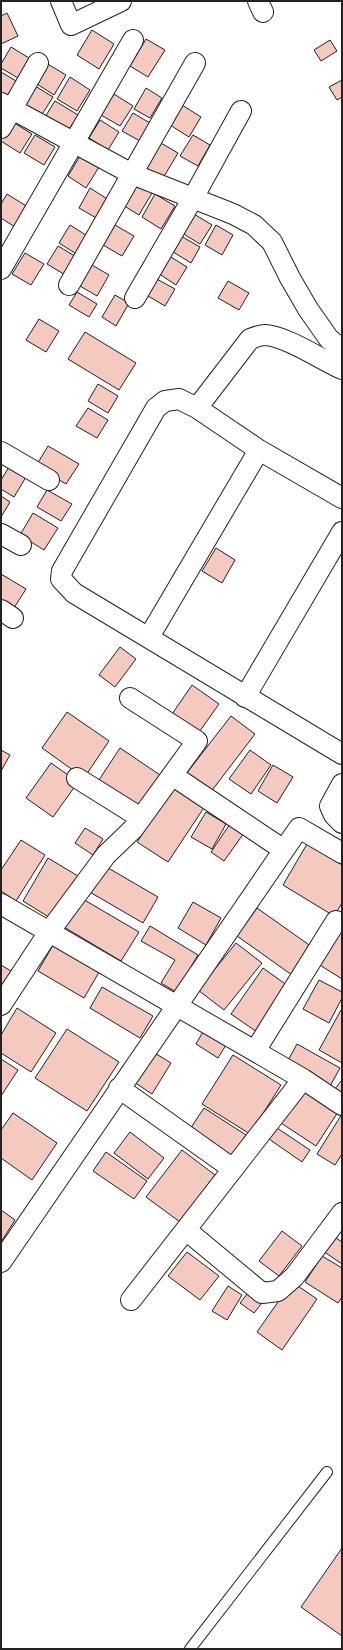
<svg xmlns="http://www.w3.org/2000/svg" width="343" height="1650" font-family="Arial,sans-serif">
	<style>
		.building { fill: #f3c9c0; stroke: #222 }
		.lines { fill: none; stroke-linecap: round; stroke-linejoin: round }
		.lane-casing { stroke: #222; stroke-width: 12 }
		.street-casing { stroke: #222; stroke-width: 22 }
		.lane { stroke: #fff; stroke-width: 10 }
		.street { stroke: #fff; stroke-width: 20 }
	</style>
	<rect width="100%" height="100%" fill="#fff"/>
	<path class="building" d="M 7,13 L 18,36 L 1,44 L 1,16 Z
		M 92,30 L 114,44 L 99,69 L 77,55 Z
		M 146,39 L 165,50 L 148,77 L 130,66 Z
		M 330,40 L 337,51 L 321,61 L 314,50 Z
		M 11,47 L 29,58 L 18,78 L 1,68 L 1,64 Z
		M 46,63 L 66,75 L 54,95 L 34,82 Z
		M 1,72 L 21,84 L 10,102 L 1,97 Z
		M 70,77 L 90,90 L 77,111 L 57,99 Z
		M 342,80 L 342,97 L 337,100 L 329,87 Z
		M 35,86 L 53,97 L 41,116 L 23,105 Z
		M 146,88 L 162,98 L 150,118 L 134,109 Z
		M 114,94 L 133,106 L 120,126 L 101,115 Z
		M 55,101 L 78,115 L 68,131 L 45,117 Z
		M 182,105 L 201,117 L 189,137 L 170,125 Z
		M 133,113 L 150,123 L 140,141 L 122,131 Z
		M 8,119 L 32,134 L 20,153 L 1,141 L 1,132 Z
		M 100,120 L 119,132 L 108,150 L 89,138 Z
		M 35,135 L 55,147 L 44,165 L 24,153 Z
		M 193,135 L 210,145 L 198,166 L 180,156 Z
		M 154,139 L 178,153 L 163,178 L 139,164 Z
		M 80,156 L 99,167 L 86,188 L 68,176 Z
		M 134,182 L 152,193 L 139,215 L 121,204 Z
		M 90,188 L 109,200 L 98,219 L 79,208 Z
		M 7,194 L 28,207 L 15,227 L 1,218 L 1,204 Z
		M 155,194 L 175,206 L 161,229 L 142,217 Z
		M 189,211 L 212,225 L 200,244 L 177,230 Z
		M 70,225 L 89,237 L 78,255 L 59,243 Z
		M 115,225 L 134,236 L 122,256 L 103,245 Z
		M 216,225 L 233,235 L 222,255 L 205,245 Z
		M 179,235 L 200,247 L 191,263 L 170,250 Z
		M 58,246 L 78,258 L 67,276 L 47,264 Z
		M 25,253 L 44,264 L 31,285 L 12,274 Z
		M 166,254 L 187,267 L 176,285 L 155,271 Z
		M 87,262 L 109,275 L 97,296 L 75,283 Z
		M 153,277 L 175,289 L 165,306 L 143,293 Z
		M 228,281 L 249,293 L 239,310 L 218,298 Z
		M 77,292 L 97,304 L 89,317 L 69,305 Z
		M 115,295 L 129,303 L 116,326 L 102,317 Z
		M 39,319 L 59,331 L 46,352 L 26,340 Z
		M 85,332 L 136,363 L 119,390 L 68,359 Z
		M 98,384 L 118,396 L 108,413 L 88,401 Z
		M 88,408 L 108,420 L 97,438 L 76,426 Z
		M 48,446 L 79,464 L 66,484 L 36,466 Z
		M 9,467 L 26,477 L 14,497 L 1,489 L 1,480 Z
		M 47,490 L 72,504 L 61,521 L 37,507 Z
		M 1,496 L 10,502 L 1,517 Z
		M 33,513 L 58,528 L 44,550 L 20,535 Z
		M 216,548 L 235,560 L 222,583 L 202,571 Z
		M 1,574 L 26,589 L 14,608 L 1,601 Z
		M 120,647 L 136,659 L 115,687 L 99,675 Z
		M 192,685 L 219,704 L 197,735 L 170,717 Z
		M 67,712 L 109,741 L 84,778 L 42,748 Z
		M 231,716 L 255,734 L 210,793 L 186,774 Z
		M 120,748 L 163,777 L 139,811 L 97,783 Z
		M 1,750 L 10,755 L 1,771 Z
		M 250,750 L 271,765 L 251,794 L 229,779 Z
		M 51,763 L 78,782 L 53,817 L 26,798 Z
		M 273,765 L 293,777 L 277,803 L 258,791 Z
		M 177,782 L 207,803 L 168,862 L 137,842 Z
		M 206,812 L 226,824 L 212,849 L 191,837 Z
		M 230,824 L 244,833 L 224,861 L 211,852 Z
		M 85,828 L 103,839 L 93,855 L 75,843 Z
		M 21,840 L 45,855 L 16,901 L 1,891 L 1,870 Z
		M 307,844 L 342,865 L 342,903 L 334,916 L 283,885 Z
		M 48,858 L 78,876 L 52,919 L 23,901 Z
		M 103,865 L 158,897 L 143,923 L 88,891 Z
		M 81,898 L 139,932 L 121,961 L 64,927 Z
		M 193,902 L 221,918 L 206,945 L 178,928 Z
		M 257,908 L 312,947 L 292,975 L 237,936 Z
		M 150,926 L 198,955 L 176,992 L 161,983 L 175,960 L 141,941 Z
		M 342,926 L 342,979 L 315,962 Z
		M 56,940 L 102,967 L 84,998 L 38,971 Z
		M 236,943 L 262,963 L 224,1010 L 198,990 Z
		M 1,965 L 11,971 L 1,987 Z
		M 263,968 L 288,986 L 257,1032 L 231,1014 Z
		M 319,980 L 342,992 L 342,998 L 329,1023 L 303,1009 Z
		M 102,987 L 153,1016 L 140,1038 L 90,1008 Z
		M 17,1008 L 56,1033 L 31,1072 L 1,1053 L 1,1035 Z
		M 341,1010 L 342,1010 L 342,1063 L 319,1050 Z
		M 67,1029 L 119,1062 L 87,1111 L 35,1078 Z
		M 204,1030 L 226,1045 L 218,1058 L 196,1044 Z
		M 297,1044 L 340,1068 L 329,1088 L 286,1064 Z
		M 153,1052 L 171,1063 L 152,1094 L 134,1082 Z
		M 233,1055 L 281,1085 L 250,1134 L 202,1104 Z
		M 1,1059 L 18,1070 L 1,1096 Z
		M 342,1080 L 342,1096 L 334,1090 Z
		M 303,1089 L 338,1112 L 316,1146 L 281,1123 Z
		M 204,1108 L 246,1135 L 230,1159 L 188,1132 Z
		M 13,1113 L 57,1143 L 32,1180 L 1,1158 L 1,1130 Z
		M 342,1114 L 342,1154 L 335,1165 L 317,1154 Z
		M 277,1128 L 310,1150 L 302,1162 L 269,1139 Z
		M 130,1132 L 164,1158 L 148,1179 L 114,1153 Z
		M 182,1150 L 215,1175 L 180,1222 L 146,1197 Z
		M 106,1152 L 147,1181 L 134,1199 L 93,1171 Z
		M 1,1210 L 15,1220 L 1,1242 Z
		M 282,1231 L 302,1246 L 279,1276 L 259,1261 Z
		M 333,1236 L 342,1242 L 342,1264 L 323,1251 Z
		M 187,1252 L 219,1276 L 200,1300 L 168,1276 Z
		M 322,1256 L 342,1268 L 342,1297 L 338,1303 L 305,1282 Z
		M 292,1282 L 317,1299 L 282,1350 L 257,1332 Z
		M 228,1286 L 242,1295 L 227,1320 L 212,1311 Z
		M 251,1289 L 265,1299 L 254,1313 L 240,1303 Z
		M 342,1548 L 342,1636 L 301,1607 Z"/>
	<g class="lines">
		<g class="lane-casing">
			<path id="lane" d="M 190,1649 L 327,1472"/>
		</g>
		<g class="street-casing">
			<path id="street" d="M 61,1 L 71,25 L 121,1
				M 258,1 L 263,12
				M 1,103 L 132,174 L 233,214 L 254,225 L 272,242 L 290,278 L 308,309 L 329,339 L 342,349
				M 1,128 L 38,63
				M 1,269 L 133,40
				M 69,285 L 195,63
				M 135,298 L 193,198 L 241,111
				M 197,408 L 250,339 C 255,337 260,335 265,335 C 286,336 322,360 342,369
				M 1,452 L 49,480
				M 342,498 L 259,450 L 197,408 L 179,399 L 165,401 L 156,408 L 66,564 L 62,571 L 61,579 L 74,593 L 342,754
				M 1,534 L 21,545
				M 1,610 L 13,618
				M 149,637 L 259,450
				M 245,697 L 342,532
				M 172,775 L 284,850
				M 77,778 L 141,818
				M 342,784 L 330,806 L 334,815 L 342,823
				M 1,904 L 303,1079 L 342,1105
				M 1,1005 L 49,932 L 106,855 L 133,829 L 197,741 L 130,698
				M 255,1051 L 336,921
				M 119,1088 L 233,1169
				M 186,1230 L 262,1293 L 278,1291 L 294,1277 L 342,1213
				M 1,1262 L 299,828 L 342,853
				M 131,1300 L 303,1079"/>
		</g>
		<use href="#lane" class="lane"/>
		<use href="#street" class="street"/>
	</g>
	<rect width="343" height="1650" fill="none" stroke="#222222" stroke-width="4"/>
</svg>
